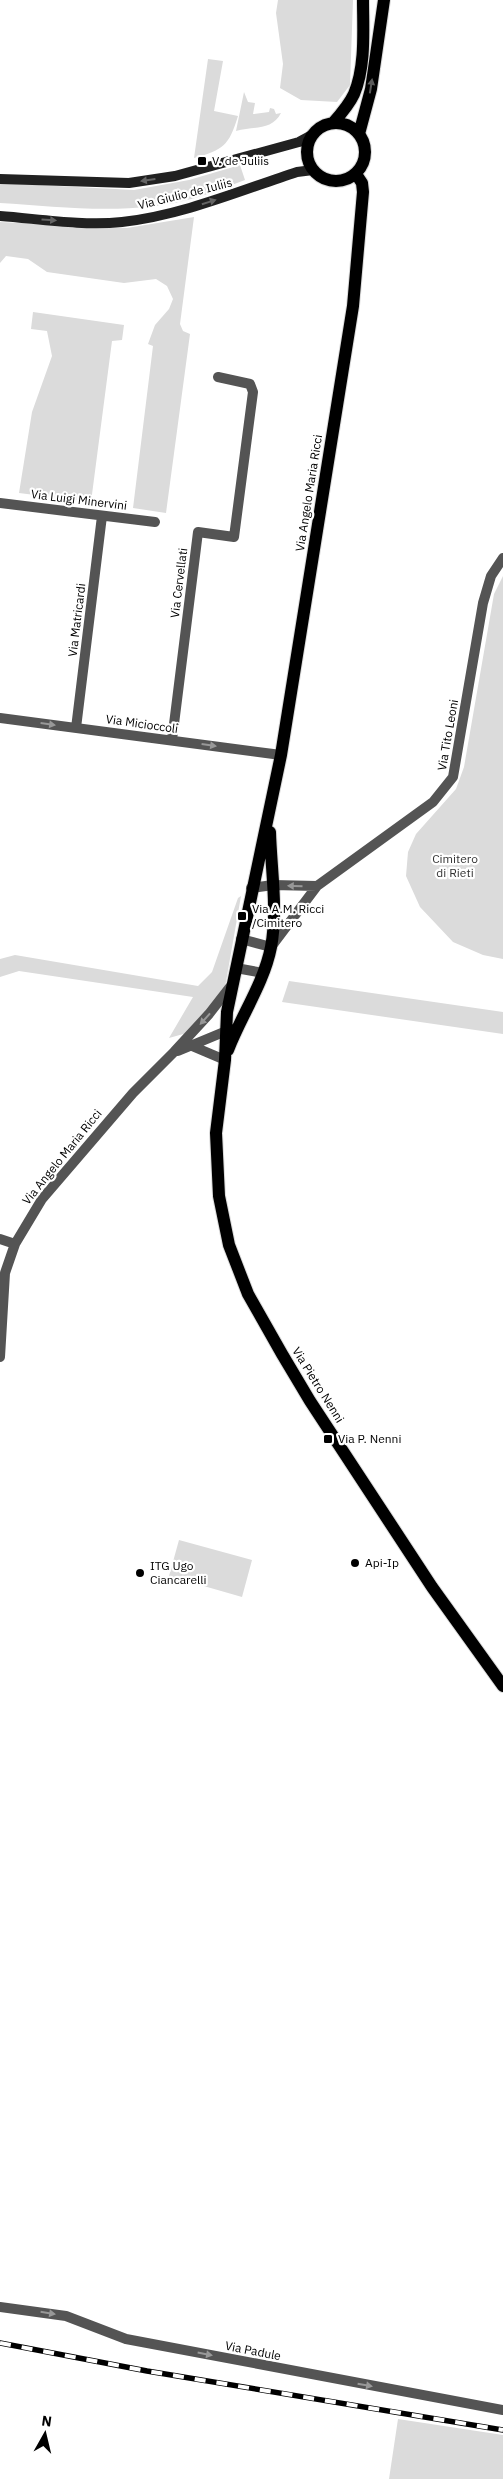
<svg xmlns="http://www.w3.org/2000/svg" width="503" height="2479" font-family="'IBM Plex Sans',sans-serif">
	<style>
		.green { fill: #dbdbdb }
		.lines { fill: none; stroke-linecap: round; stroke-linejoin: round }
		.primary-casing { stroke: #dbdbdb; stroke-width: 14 }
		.minor { stroke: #545454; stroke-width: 10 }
		.tertiary { stroke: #545454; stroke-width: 10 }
		.secondary { stroke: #212121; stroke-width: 10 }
		.primary { stroke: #000; stroke-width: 12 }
		.rail-casing { stroke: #000; stroke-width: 5.5 }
		.rail { stroke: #fff; stroke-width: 4; stroke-dasharray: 11; stroke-linecap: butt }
		.oneway { fill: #595959 }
		.oneway2 { fill: #646464 }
		.oneway3 { fill: #989898 }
		.poi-dot { fill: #000; stroke: #fff; stroke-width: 2 }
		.labels { text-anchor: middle; stroke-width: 4.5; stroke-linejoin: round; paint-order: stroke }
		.poi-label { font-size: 12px; fill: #000; stroke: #fff; text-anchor: start }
		.street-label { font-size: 12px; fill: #000; stroke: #fff }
		.park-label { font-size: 12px; fill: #323232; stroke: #fff }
	</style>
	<rect width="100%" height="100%" fill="#fff"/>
	<path class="green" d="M 278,0 L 353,0 L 350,85 L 337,102 L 301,100 L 280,88 L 283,64 L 276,13 Z
		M 208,59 L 223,61 L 214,111 L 238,116 C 229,146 223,150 194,158 Z
		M 244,92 L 248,102 L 255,103 L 253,114 L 269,112 L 270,108 L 274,109 L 276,114 L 281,113 C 272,131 253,126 236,131 Z
		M 240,165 L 245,180 C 228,186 212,193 195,198 C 133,216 63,207 0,203 L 0,183 L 134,190 L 189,180 Z
		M 194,217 L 180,324 L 183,331 L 190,334 L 166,513 L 133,508 L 153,346 L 148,344 L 155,325 L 169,309 L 173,299 L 167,286 L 156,279 L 124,283 L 47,272 L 28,259 L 6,256 L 0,263 L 0,222 L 127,228 Z
		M 33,312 L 124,325 L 122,340 L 112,341 L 91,502 L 19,493 L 32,412 L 52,356 L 47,331 L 31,329 Z
		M 503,576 L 503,959 L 483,955 L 453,942 L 420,907 L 406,876 L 408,852 L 416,834 L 456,789 L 464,767 L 494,594 Z
		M 241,896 L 224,993 L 194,1031 L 169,1038 L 193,997 L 19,971 L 0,977 L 0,959 L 15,955 L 198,986 L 212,972 L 238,898 Z
		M 289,981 L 503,1012 L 503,1034 L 282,1002 Z
		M 179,1540 L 252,1560 L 242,1597 L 169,1576 Z
		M 398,2419 L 503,2435 L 503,2479 L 389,2479 Z"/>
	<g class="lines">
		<g class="primary-casing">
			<path id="primary" d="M307 152a29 29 0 1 1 58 0a29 29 0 1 1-58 0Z
				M 333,123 C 341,114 349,105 354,94 C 366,66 363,29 363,0
				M 359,134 L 371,89 L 384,0
				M 356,174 L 362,183 L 363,192 L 353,306 L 281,755 L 227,1012 L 225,1060 L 216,1133 L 219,1196 L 229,1245 L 248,1294 L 282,1354 L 310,1401 L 432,1587 L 503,1686
				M 228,1050 C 241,1016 264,983 271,947 C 278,910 271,869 270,832"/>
		</g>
		<path class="minor" d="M 0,503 L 155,522
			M 0,718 L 281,755
			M 76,728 L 102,516
			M 172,740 L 198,532 L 234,537 L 253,392 L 250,384 L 218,377
			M 251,888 L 273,885 L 317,886
			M 241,939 L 271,947 L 317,886 L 433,802 L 453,777 L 483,603 L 491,576 L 503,558
			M 236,968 L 263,973
			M 192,1046 L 225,1060
			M 178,1051 L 231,1029
			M 0,1239 L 15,1244
			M 0,1357 L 5,1273 L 15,1244 L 42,1199 L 133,1093 L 174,1052 L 209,1014 L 230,987"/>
		<path class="tertiary" d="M 0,2307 L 66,2316 L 126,2339 L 503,2410"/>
		<path class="secondary" d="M 0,179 L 129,183 L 175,176 L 299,142 L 312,135
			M 0,216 C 40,219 82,226 122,222 C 183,215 239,191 297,172 L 313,170"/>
		<use href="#primary" class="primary"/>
		<g class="rail-casing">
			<path id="rail" d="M 0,2343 L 147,2371 L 503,2430"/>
		</g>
		<use href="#rail" class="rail"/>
	</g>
	<defs><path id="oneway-solid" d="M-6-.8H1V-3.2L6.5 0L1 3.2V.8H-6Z" transform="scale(1.25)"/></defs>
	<use class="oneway" href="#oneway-solid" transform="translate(371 86) rotate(-81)"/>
	<g class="oneway2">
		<use href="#oneway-solid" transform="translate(148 180) rotate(172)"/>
		<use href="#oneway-solid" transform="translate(209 202) rotate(-18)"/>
		<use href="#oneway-solid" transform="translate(49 220) rotate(4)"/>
	</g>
	<g class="oneway3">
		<use href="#oneway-solid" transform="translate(48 724) rotate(8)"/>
		<use href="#oneway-solid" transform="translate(209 745) rotate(8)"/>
		<use href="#oneway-solid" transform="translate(295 886) rotate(-179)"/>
		<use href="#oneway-solid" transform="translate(205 1019) rotate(132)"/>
		<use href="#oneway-solid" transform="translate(48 2313) rotate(9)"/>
		<use href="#oneway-solid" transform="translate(205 2354) rotate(11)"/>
		<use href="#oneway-solid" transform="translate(365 2385) rotate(10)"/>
	</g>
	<g class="poi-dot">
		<rect x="197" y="156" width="10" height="10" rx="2.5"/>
		<rect x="237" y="911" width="10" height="10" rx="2.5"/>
		<rect x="323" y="1434" width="10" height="10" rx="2.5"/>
		<circle cx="355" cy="1563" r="5"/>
		<circle cx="140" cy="1573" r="5"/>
	</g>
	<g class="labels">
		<g class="poi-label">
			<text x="212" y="165">V. de Juliis</text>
			<text x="252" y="913">Via A.M. Ricci<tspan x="252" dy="14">/Cimitero</tspan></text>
			<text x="338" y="1443">Via P. Nenni</text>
			<text x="365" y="1567">Api-Ip</text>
			<text x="150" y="1570">ITG Ugo<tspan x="150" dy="14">Ciancarelli</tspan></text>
		</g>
		<g class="street-label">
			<text transform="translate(185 194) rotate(-14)" y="4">Via Giulio de Iuliis</text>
			<text transform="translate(309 493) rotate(-81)" y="4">Via Angelo Maria Ricci</text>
			<text transform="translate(79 500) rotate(7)" y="4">Via Luigi Minervini</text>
			<text transform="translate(179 583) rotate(-83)" y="4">Via Cervellati</text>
			<text transform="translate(77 620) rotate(-83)" y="4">Via Matricardi</text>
			<text transform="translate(142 724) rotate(8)" y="4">Via Micioccoli</text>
			<text transform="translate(448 735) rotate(-80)" y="4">Via Tito Leoni</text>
			<text transform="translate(62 1157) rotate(-51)" y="4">Via Angelo Maria Ricci</text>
			<text transform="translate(318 1385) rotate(58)" y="4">Via Pietro Nenni</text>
			<text transform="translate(253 2351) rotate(11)" y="4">Via Padule</text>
		</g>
		<g class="park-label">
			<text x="455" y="863">Cimitero<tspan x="455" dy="14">di Rieti</tspan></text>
		</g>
	</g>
	<g transform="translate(45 2434) rotate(8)" stroke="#ffffff" stroke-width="4" paint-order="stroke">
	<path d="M0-4L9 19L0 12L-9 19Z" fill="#000000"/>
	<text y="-8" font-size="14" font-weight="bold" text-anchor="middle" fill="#000000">N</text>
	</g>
</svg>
